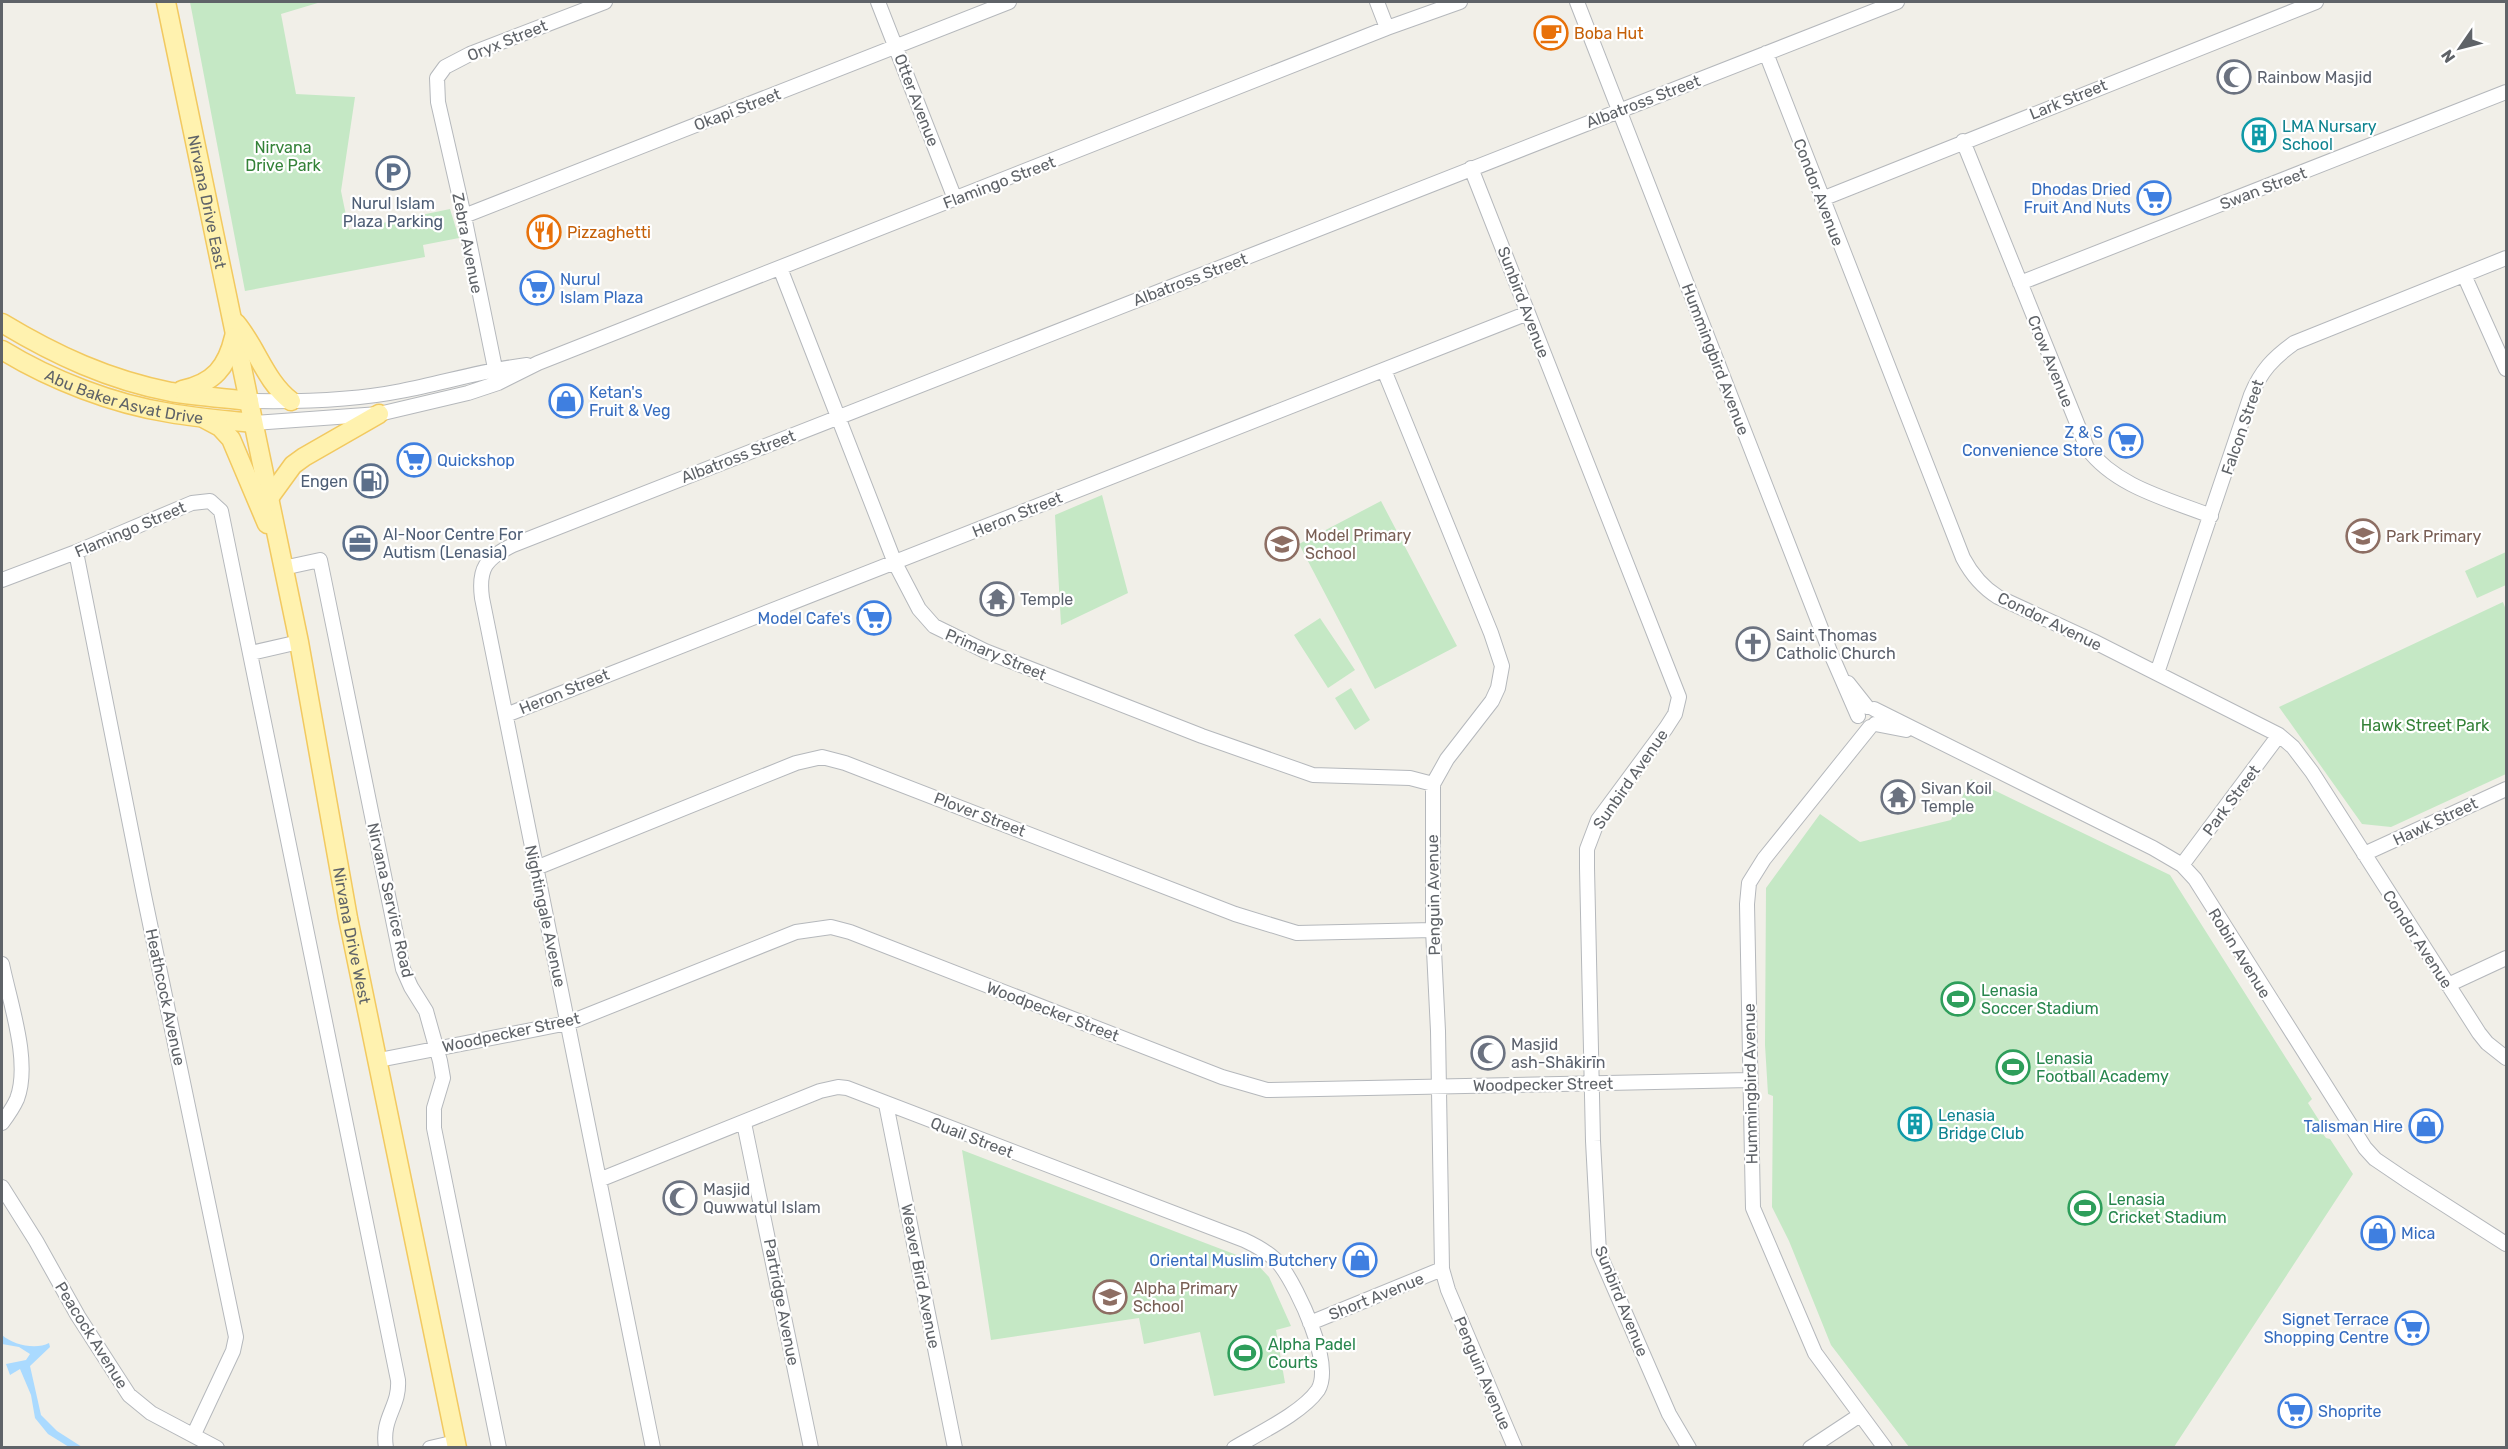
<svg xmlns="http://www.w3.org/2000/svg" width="2508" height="1449" font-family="Rubik,sans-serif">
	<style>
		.green { fill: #c5e8c5 }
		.water { fill: #aadaff }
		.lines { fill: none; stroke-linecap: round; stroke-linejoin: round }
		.minor-casing { stroke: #b5b8bc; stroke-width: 16 }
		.major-casing { stroke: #f2c960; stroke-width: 21 }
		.minor { stroke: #fff; stroke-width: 14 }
		.major { stroke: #fff2af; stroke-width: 18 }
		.labels { text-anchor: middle; stroke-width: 4.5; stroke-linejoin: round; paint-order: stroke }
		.food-label { font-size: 16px; fill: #c56008; stroke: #fff; text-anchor: start }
		.street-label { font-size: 16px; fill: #5f6368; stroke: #fff }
		.worship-label { font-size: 16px; fill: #5b616d; stroke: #fff; text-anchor: start }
		.culture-label { font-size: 16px; fill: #0d838f; stroke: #fff; text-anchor: start }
		.park-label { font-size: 16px; fill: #348238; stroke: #fff }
		.shop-label { font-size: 16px; fill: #366cbe; stroke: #fff; text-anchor: end }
		.service-label { font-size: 16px; fill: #4e5e75; stroke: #fff }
		.education-label { font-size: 16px; fill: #785e54; stroke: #fff; text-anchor: start }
		.leisure-label { font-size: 16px; fill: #27864d; stroke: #fff; text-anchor: start }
	</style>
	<rect width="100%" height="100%" fill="#f1efe8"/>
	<path class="green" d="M 190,2 L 321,2 L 281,14 L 296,94 L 355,97 L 341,191 L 349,230 L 450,209 L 459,238 L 423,245 L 425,257 L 245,291 Z
		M 1102,495 L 1128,593 L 1061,625 L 1055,515 Z
		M 1381,501 L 1457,646 L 1375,689 L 1299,544 Z
		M 2506,552 L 2506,585 L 2477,598 L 2465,571 Z
		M 2503,602 L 2506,610 L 2506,774 L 2391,827 L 2362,824 L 2279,707 Z
		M 1320,618 L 1355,670 L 1328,688 L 1294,635 Z
		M 1351,688 L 1370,720 L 1355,730 L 1335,698 Z
		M 1971,779 L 2170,875 L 2312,1099 L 2308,1103 L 2322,1125 L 2320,1130 L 2326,1138 L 2330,1139 L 2353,1174 L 2174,1447 L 1909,1447 L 1831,1345 L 1789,1241 L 1772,1207 L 1773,1096 L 1768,1094 L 1765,1045 L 1766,888 L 1820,814 L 1860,842 L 1951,820 Z
		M 962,1150 L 1255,1262 L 1269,1277 L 1291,1326 L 1276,1330 L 1285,1383 L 1214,1396 L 1200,1332 L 1144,1344 L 1139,1318 L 991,1340 Z"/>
	<path class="water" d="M 2,1335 C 13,1345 36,1350 49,1343 L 50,1347 L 30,1366 L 41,1415 L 57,1431 L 82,1447 L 69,1447 L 48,1434 L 35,1418 L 31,1395 L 20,1369 L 10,1375 L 6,1364 L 26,1360 L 30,1354 L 19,1347 L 2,1344 Z"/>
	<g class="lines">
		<g class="minor-casing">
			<path id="minor" d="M 878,2 L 955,199
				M 1377,2 L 1387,28
				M 1577,2 L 1831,654 L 1858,716
				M 1766,53 L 1963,558 C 1972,575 1982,587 1998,597 L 2093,641 L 2279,735 L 2293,747 L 2312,772 L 2479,1033 L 2487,1043 L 2506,1058
				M 1963,141 L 2087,448 C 2116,487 2168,499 2211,516
				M 1471,168 L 1679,697 L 1675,714 L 1666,728 L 1598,820 L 1587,849 L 1587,868 L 1593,1141 L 1599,1253 L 1669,1414 L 1689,1448
				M 1822,199 L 2316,2
				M 464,216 L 1009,2
				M 780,268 L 895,563 L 919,609 L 934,626 L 985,651 L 1202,736 L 1313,775 L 1410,778 L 1433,784
				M 2464,275 L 2506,369
				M 2020,283 L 2506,92
				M 1384,370 L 1491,633 L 1502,666 L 1498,688 L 1492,701 L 1447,759 L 1433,784 L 1433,930 L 1438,1031 L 1442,1269 L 1448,1290 L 1515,1448
				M 498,383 L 464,216 L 438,102 L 437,78 L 445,67 L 470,54 L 605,2
				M 249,401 C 299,402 351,401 401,391 C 443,383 484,370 527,365
				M 253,423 L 379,414 L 468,393 L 498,383 L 538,363 L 647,320 L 1387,28 L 1460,2
				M 76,552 L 144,895 L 236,1337 L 233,1351 L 194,1434
				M 283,568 L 320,560 L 403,969 L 411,987 L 426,1011 L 440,1061 L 443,1078 L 434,1108 L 434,1128 L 499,1448
				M 2,580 L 76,552 L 192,503 L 210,501 L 221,511 L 398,1380 C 400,1407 381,1417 386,1448
				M 251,653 L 299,642
				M 2157,673 L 2251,395 C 2261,371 2273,358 2294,343 L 2506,258
				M 1848,683 L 1867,707
				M 1874,709 L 2153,848 L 2182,865 L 2195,879 L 2365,1148 L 2375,1159 L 2406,1180 L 2506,1244
				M 506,715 L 1528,313
				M 1875,724 L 1906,730
				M 1870,727 L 1764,859 L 1749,883 L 1747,904 L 1753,1208 L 1815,1353 L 1885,1448
				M 2364,854 L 2506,789
				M 2182,865 L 2279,735
				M 536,868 L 796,763 L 822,757 L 845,763 L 1235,914 L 1297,933 L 1433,930
				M 2,964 C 10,1003 31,1062 17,1099 C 13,1108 8,1115 2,1123
				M 2448,985 L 2506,958
				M 379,1060 L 568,1023 L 796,932 L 831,927 L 850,932 L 1222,1077 L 1267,1090 L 1750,1080
				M 886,1104 L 955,1448
				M 744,1123 L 811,1448
				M 599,1180 L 820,1091 L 838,1087 L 847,1088 L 1244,1240 C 1257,1246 1272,1254 1281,1266 C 1298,1289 1334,1364 1318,1390 C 1302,1413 1259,1433 1234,1448
				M 2,1187 L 36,1241 L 78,1316 L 129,1395 L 151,1413 L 217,1448
				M 1310,1323 L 1442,1269
				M 430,1448 L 456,1442
				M 653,1448 L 482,598 C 478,568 486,558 513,545 L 1897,2
				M 1810,1448 L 1860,1415"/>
		</g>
		<g class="major-casing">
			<g id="major">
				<path id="s1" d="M 166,2 L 299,642 L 348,918 L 457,1448"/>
				<path d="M 2,323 C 55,355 109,380 171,392 C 197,396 223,398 249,401"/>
				<path d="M 236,323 C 257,348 265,381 291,401"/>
				<path id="s2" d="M 2,350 C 51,380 113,404 170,413 C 198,418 226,420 253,423"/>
				<path d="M 182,390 C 214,383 227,367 234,337"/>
				<path d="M 205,419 L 220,427 L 231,439 L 267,524"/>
				<path d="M 269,498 L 293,465 L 304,457 L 379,414"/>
			</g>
		</g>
		<use href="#minor" class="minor"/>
		<use href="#major" class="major"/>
	</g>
	<defs>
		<g id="cafe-ring" transform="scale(1.725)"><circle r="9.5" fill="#fff" stroke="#e8710a" stroke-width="1.5"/><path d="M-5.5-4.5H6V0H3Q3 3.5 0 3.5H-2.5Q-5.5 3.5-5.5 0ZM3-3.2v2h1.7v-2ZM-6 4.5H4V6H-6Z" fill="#e8710a"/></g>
		<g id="mosque-ring" transform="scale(1.725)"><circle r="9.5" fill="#fff" stroke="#6b7280" stroke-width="1.5"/><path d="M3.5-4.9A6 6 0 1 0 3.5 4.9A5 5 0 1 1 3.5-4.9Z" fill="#6b7280"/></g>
		<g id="building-ring" transform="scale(1.725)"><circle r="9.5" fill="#fff" stroke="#0f9aa8" stroke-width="1.5"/><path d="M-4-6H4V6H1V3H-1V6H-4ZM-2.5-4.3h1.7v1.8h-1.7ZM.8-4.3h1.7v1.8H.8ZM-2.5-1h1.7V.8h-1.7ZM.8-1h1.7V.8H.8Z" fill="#0f9aa8"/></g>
		<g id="parking-ring" transform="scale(1.725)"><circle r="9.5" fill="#fff" stroke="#5c6f8a" stroke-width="1.5"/><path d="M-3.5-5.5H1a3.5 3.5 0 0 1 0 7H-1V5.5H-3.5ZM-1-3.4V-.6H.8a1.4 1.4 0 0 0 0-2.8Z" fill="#5c6f8a"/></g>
		<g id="supermarket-ring" transform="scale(1.725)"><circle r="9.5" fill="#fff" stroke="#3f7fe0" stroke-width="1.5"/><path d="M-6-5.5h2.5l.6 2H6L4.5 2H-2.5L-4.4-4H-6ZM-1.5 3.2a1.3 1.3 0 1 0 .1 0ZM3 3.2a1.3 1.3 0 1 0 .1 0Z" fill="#3f7fe0"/></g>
		<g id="restaurant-ring" transform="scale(1.725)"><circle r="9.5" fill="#fff" stroke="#e8710a" stroke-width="1.5"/><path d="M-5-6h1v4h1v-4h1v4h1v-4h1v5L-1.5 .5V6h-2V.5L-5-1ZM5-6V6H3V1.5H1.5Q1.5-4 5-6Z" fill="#e8710a"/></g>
		<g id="shop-ring" transform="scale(1.725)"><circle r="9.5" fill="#fff" stroke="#3f7fe0" stroke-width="1.5"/><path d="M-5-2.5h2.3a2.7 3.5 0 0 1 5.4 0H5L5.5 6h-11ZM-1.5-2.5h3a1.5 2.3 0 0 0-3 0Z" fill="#3f7fe0"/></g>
		<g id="fuel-ring" transform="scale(1.725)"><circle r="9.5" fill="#fff" stroke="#5c6f8a" stroke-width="1.5"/><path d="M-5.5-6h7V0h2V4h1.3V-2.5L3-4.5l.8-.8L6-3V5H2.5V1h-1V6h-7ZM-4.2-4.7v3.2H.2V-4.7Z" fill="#5c6f8a"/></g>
		<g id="school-ring" transform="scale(1.725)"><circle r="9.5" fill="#fff" stroke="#8d6e63" stroke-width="1.5"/><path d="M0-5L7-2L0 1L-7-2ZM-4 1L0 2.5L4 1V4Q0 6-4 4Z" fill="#8d6e63"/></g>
		<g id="office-ring" transform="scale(1.725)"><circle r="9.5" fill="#fff" stroke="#5c6f8a" stroke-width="1.5"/><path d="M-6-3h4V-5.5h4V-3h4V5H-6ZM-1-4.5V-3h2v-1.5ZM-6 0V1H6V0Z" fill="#5c6f8a"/></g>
		<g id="temple-ring" transform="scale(1.725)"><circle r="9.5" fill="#fff" stroke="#6b7280" stroke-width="1.5"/><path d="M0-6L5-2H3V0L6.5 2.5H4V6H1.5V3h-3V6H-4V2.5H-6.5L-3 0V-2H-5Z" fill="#6b7280"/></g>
		<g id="church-ring" transform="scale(1.725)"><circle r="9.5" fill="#fff" stroke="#6b7280" stroke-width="1.5"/><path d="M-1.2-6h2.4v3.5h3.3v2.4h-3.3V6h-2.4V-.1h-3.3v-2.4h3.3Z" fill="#6b7280"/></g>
		<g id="stadium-ring" transform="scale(1.725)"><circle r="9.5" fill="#fff" stroke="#2e9e5b" stroke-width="1.5"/><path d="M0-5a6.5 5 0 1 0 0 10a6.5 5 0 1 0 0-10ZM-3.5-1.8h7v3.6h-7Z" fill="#2e9e5b"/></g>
	</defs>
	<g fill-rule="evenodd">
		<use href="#cafe-ring" x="1551" y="33"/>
		<use href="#mosque-ring" x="2234" y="77"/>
		<use href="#building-ring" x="2259" y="135"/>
		<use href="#parking-ring" x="393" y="173"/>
		<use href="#supermarket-ring" x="2154" y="198"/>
		<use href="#restaurant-ring" x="544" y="232"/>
		<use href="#supermarket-ring" x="537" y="288"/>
		<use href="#shop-ring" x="566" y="401"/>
		<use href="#supermarket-ring" x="2126" y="441"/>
		<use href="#supermarket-ring" x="414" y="460"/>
		<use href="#fuel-ring" x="371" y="481"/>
		<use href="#school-ring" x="2363" y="536"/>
		<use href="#office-ring" x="360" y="543"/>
		<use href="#school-ring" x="1282" y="544"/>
		<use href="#temple-ring" x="997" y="599"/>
		<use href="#supermarket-ring" x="874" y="618"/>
		<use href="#church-ring" x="1753" y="644"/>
		<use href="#temple-ring" x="1898" y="797"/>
		<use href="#stadium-ring" x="1958" y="999"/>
		<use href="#mosque-ring" x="1488" y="1053"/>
		<use href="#stadium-ring" x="2013" y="1067"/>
		<use href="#building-ring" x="1915" y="1124"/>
		<use href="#shop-ring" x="2426" y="1126"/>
		<use href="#mosque-ring" x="680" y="1198"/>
		<use href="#stadium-ring" x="2085" y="1208"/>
		<use href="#shop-ring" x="2378" y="1233"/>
		<use href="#shop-ring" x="1360" y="1260"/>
		<use href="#school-ring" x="1110" y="1297"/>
		<use href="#supermarket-ring" x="2412" y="1328"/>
		<use href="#stadium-ring" x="1245" y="1353"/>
		<use href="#supermarket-ring" x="2295" y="1411"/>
	</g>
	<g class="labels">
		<g class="food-label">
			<text x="1574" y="39">Boba Hut</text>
			<text x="567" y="238">Pizzaghetti</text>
		</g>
		<g class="street-label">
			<text transform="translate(507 40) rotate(-22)" y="6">Oryx Street</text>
			<text transform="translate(2068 99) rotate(-22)" y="6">Lark Street</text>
			<text transform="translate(917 100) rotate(69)" y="6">Otter Avenue</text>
			<text transform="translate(1643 101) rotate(-21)" y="6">Albatross Street</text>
			<text transform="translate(737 109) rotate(-21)" y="6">Okapi Street</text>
			<text transform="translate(999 182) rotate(-21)" y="6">Flamingo Street</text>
			<text transform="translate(2263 188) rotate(-21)" y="6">Swan Street</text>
			<text transform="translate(1819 192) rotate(69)" y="6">Condor Avenue</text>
			<text dy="6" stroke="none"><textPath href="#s1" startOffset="204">Nirvana Drive East</textPath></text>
			<text transform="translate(468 243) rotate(79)" y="6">Zebra Avenue</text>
			<text transform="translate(1190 279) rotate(-21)" y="6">Albatross Street</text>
			<text transform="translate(1524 302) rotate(69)" y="6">Sunbird Avenue</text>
			<text transform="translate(1716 359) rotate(69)" y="6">Hummingbird Avenue</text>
			<text transform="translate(2051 361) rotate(68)" y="6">Crow Avenue</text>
			<text dy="6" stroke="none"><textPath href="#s2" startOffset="132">Abu Baker Asvat Drive</textPath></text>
			<text transform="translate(2242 427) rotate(-71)" y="6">Falcon Street</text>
			<text transform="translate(738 456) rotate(-21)" y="6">Albatross Street</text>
			<text transform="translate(1017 514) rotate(-22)" y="6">Heron Street</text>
			<text transform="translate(130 529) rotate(-23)" y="6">Flamingo Street</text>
			<text transform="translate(2050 621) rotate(26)" y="6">Condor Avenue</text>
			<text transform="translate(996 654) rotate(23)" y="6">Primary Street</text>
			<text transform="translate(564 691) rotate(-22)" y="6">Heron Street</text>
			<text transform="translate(1630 779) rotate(-55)" y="6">Sunbird Avenue</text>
			<text transform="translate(2231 800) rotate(-53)" y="6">Park Street</text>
			<text transform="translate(980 814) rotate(21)" y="6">Plover Street</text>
			<text transform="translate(2435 821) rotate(-25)" y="6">Hawk Street</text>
			<text transform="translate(1433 895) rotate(-91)" y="6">Penguin Avenue</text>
			<text transform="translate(391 900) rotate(77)" y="6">Nirvana Service Road</text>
			<text transform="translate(546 916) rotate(78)" y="6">Nightingale Avenue</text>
			<text dy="6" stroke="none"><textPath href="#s1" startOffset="952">Nirvana Drive West</textPath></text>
			<text transform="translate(2418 939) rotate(57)" y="6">Condor Avenue</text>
			<text transform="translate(2240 953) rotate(58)" y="6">Robin Avenue</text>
			<text transform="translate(166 997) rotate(78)" y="6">Heathcock Avenue</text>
			<text transform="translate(1053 1011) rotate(21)" y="6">Woodpecker Street</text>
			<text transform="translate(511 1032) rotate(-12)" y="6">Woodpecker Street</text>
			<text transform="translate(1543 1084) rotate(-1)" y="6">Woodpecker Street</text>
			<text transform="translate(1750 1084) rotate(-91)" y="6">Hummingbird Avenue</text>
			<text transform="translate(972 1137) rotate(21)" y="6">Quail Street</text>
			<text transform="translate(921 1276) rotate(79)" y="6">Weaver Bird Avenue</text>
			<text transform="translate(1376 1296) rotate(-22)" y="6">Short Avenue</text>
			<text transform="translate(1622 1301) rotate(68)" y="6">Sunbird Avenue</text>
			<text transform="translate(782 1302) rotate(79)" y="6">Partridge Avenue</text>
			<text transform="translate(92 1335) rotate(58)" y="6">Peacock Avenue</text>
			<text transform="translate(1483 1373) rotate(67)" y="6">Penguin Avenue</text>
		</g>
		<g class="worship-label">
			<text x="2257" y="83">Rainbow Masjid</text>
			<text x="1020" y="605">Temple</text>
			<text x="1776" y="641">Saint Thomas<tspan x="1776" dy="18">Catholic Church</tspan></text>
			<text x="1921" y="794">Sivan Koil<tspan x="1921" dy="18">Temple</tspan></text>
			<text x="1511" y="1050">Masjid<tspan x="1511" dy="18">ash-Shākirīn</tspan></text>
			<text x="703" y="1195">Masjid<tspan x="703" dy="18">Quwwatul Islam</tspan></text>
		</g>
		<g class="culture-label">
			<text x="2282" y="132">LMA Nursary<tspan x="2282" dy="18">School</tspan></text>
			<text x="1938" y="1121">Lenasia<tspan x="1938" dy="18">Bridge Club</tspan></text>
		</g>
		<g class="park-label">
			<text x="283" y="153">Nirvana<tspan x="283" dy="18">Drive Park</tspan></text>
			<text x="2425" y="731">Hawk Street Park</text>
		</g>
		<g class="shop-label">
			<text x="2131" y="195">Dhodas Dried<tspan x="2131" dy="18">Fruit And Nuts</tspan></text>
			<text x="560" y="285" text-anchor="start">Nurul<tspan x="560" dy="18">Islam Plaza</tspan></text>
			<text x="589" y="398" text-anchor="start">Ketan's<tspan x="589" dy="18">Fruit &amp; Veg</tspan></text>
			<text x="2103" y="438">Z &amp; S<tspan x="2103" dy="18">Convenience Store</tspan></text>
			<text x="437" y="466" text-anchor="start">Quickshop</text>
			<text x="851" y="624">Model Cafe's</text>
			<text x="2403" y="1132">Talisman Hire</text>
			<text x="2401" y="1239" text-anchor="start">Mica</text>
			<text x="1337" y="1266">Oriental Muslim Butchery</text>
			<text x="2389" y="1325">Signet Terrace<tspan x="2389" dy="18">Shopping Centre</tspan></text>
			<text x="2318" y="1417" text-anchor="start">Shoprite</text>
		</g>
		<g class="service-label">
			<text x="393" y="209">Nurul Islam<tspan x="393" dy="18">Plaza Parking</tspan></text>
			<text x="348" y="487" text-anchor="end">Engen</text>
			<text x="383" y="540" text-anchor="start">Al-Noor Centre For<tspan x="383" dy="18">Autism (Lenasia)</tspan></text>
		</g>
		<g class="education-label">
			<text x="1305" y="541">Model Primary<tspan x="1305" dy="18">School</tspan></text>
			<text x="2386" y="542">Park Primary</text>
			<text x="1133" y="1294">Alpha Primary<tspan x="1133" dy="18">School</tspan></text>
		</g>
		<g class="leisure-label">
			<text x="1981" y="996">Lenasia<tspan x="1981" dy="18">Soccer Stadium</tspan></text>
			<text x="2036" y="1064">Lenasia<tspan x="2036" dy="18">Football Academy</tspan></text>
			<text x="2108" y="1205">Lenasia<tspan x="2108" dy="18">Cricket Stadium</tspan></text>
			<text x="1268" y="1350">Alpha Padel<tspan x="1268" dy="18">Courts</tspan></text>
		</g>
	</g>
	<rect width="2508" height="1449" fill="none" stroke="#5f6368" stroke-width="6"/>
	<g transform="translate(2460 48) rotate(235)" stroke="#ffffff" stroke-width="4.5" paint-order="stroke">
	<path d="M0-4.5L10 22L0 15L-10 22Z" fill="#5f6368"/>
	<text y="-9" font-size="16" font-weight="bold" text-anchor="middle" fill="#5f6368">N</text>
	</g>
</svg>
